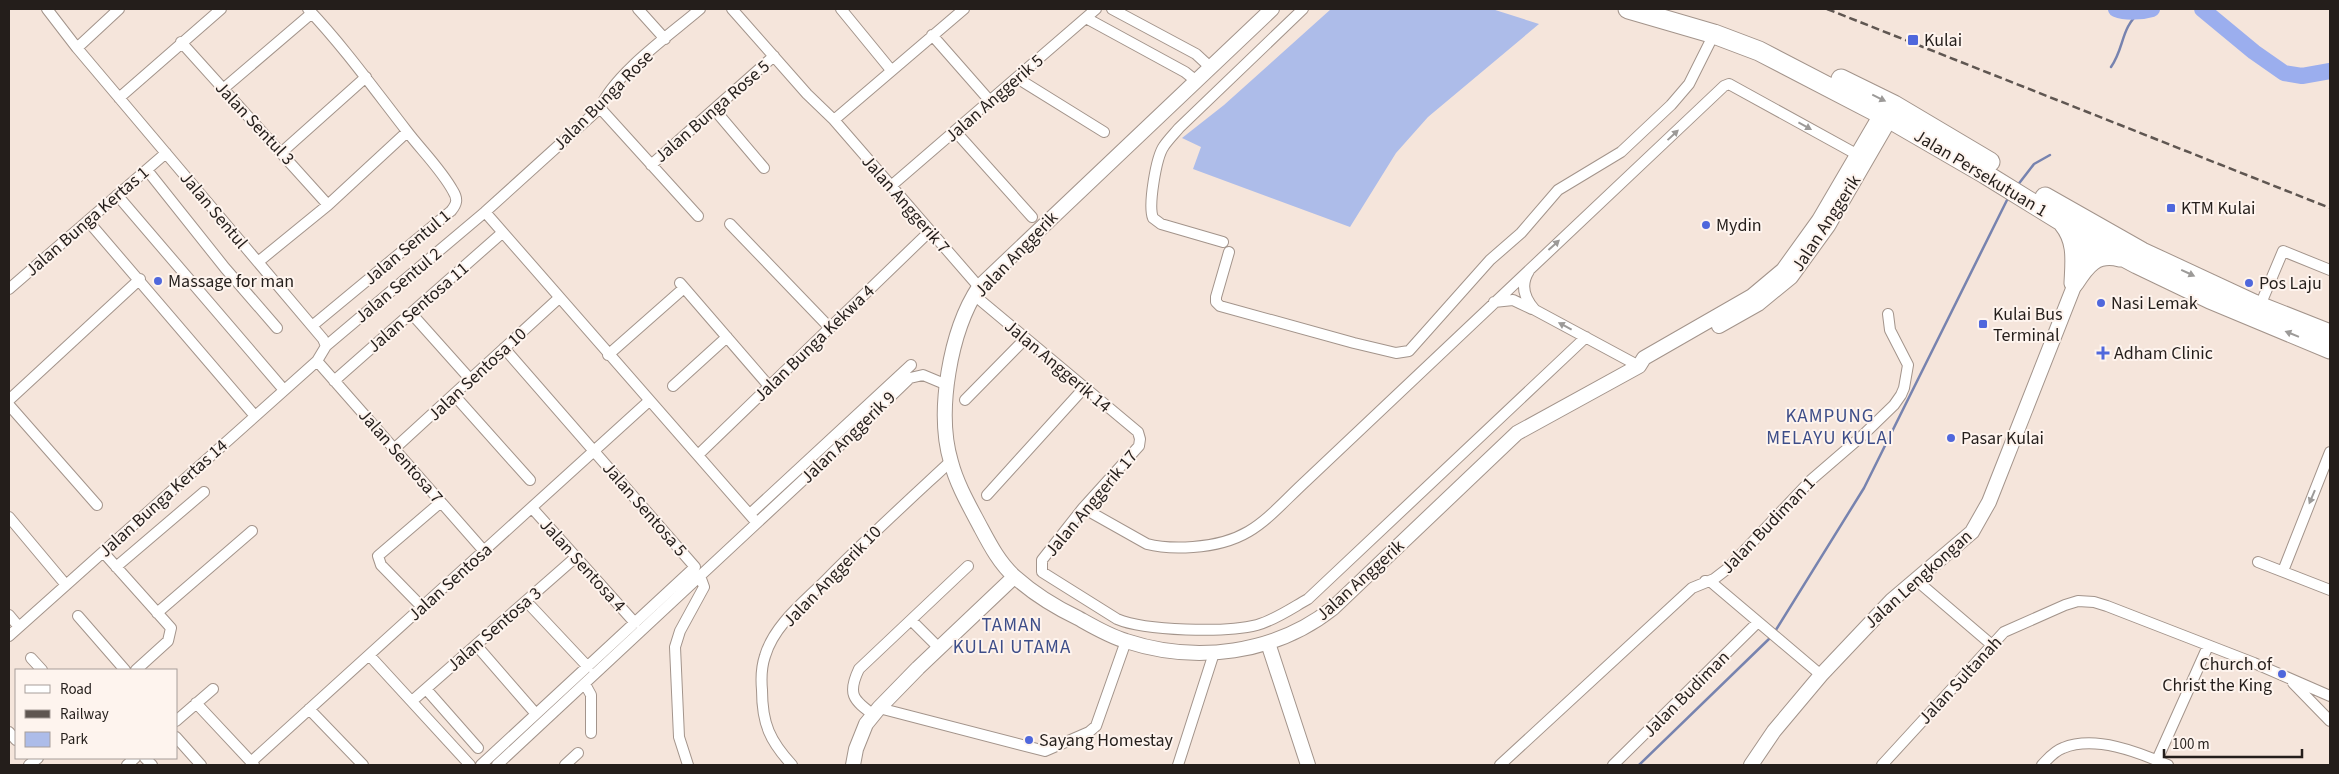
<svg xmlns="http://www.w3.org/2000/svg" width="2339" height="774" font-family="'Source Sans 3',sans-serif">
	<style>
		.green { fill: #adbce9 }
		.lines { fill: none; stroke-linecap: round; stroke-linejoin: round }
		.stream { stroke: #7783af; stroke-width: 2.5 }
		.river { stroke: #9baeee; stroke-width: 16 }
		.street-casing { stroke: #a3948b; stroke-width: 12 }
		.secondary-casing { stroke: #a3948b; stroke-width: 16 }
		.highway-casing { stroke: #a3948b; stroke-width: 21 }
		.street { stroke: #fff; stroke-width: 10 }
		.secondary { stroke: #fff; stroke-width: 14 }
		.highway { stroke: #fff; stroke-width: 19 }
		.rail { stroke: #5f5651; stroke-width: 2.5; stroke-dasharray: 8 4; stroke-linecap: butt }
		.oneway { fill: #9c9a98 }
		.poi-dot { fill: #4f67dc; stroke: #fef4ee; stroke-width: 2 }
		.labels { text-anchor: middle; stroke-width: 4; stroke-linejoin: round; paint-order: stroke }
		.poi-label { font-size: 18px; fill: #241e1b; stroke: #fef4ee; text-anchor: start }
		.street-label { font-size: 18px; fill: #241e1b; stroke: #fef4ee }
		.neighbourhood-label { font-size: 19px; letter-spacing: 1px; fill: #3d4d88; stroke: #fef4ee }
	</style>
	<rect width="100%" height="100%" fill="#f5e5db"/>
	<path class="green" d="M 1331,9 L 1492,9 L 1539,24 L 1428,117 L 1396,153 L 1350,227 L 1193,169 L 1201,147 L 1182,138 L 1224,105 Z"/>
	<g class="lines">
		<path class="stream" d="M 2111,67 C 2125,47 2120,28 2141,11
			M 2017,186 L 2034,164 L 2050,155
			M 1774,633 L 1864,488 L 2009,196
			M 1639,765 L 1771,637"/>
		<path class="river" d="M 2116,9 C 2126,13 2142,12 2152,9
			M 2202,9 L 2254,52 L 2284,73 L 2302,76 L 2330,71"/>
		<g class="street-casing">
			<path id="street" d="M 47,9 L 77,48 L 323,339 L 326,346
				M 308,9 C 344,47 374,89 406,130 C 421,150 441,169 453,191 C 458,199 457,204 451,211 L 312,326
				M 638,9 L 665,39
				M 732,9 L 807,94 L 834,120 L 979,287
				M 841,9 L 891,70
				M 1112,9 L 1196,54 L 1210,67
				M 1086,18 L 1185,72 L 1195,80
				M 932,35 L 990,101
				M 181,42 L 328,205
				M 77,48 L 119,9
				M 1017,78 L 1104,132
				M 223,89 L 312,13
				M 119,98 L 221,9
				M 600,108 L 698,216
				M 714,109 L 764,168
				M 834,120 L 964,9
				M 955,131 L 1032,217
				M 282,152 L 366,77
				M 651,165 L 774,56
				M 147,170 L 225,268 L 277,328
				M 891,186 L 1096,9
				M 117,195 L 284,390
				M 485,212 L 757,523
				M 88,221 L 255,416
				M 730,224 L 830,328
				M 1223,242 L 1161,224 L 1153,218 C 1148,206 1156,157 1164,146 C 1168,140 1174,134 1179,128 L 1303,9
				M 1229,252 L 1216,297 L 1216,302 L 1220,306 L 1354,343 L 1396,353 L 1409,351 L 1490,260 L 1521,233 L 1558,190 L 1621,152 L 1671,105 L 1689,84 L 1714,34
				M 258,262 L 328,205 L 407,132
				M 1529,271 C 1520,285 1524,298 1535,310 L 1639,366
				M 680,283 L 769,386
				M 9,289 L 166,153
				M 974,295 L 1138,432 L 1140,439 L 1139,446 L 1083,508 L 1042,560 L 1042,572 L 1117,619 C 1145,631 1226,633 1257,625 C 1275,620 1292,608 1308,599 L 1586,337
				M 1494,302 L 1513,300 L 1532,309
				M 2259,308 L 2283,251 L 2330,270
				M 411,313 L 470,379
				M 608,355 L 684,288
				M 317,361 L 484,551
				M 334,381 L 502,233
				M 673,386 L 727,337
				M 454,395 L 530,480
				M 9,400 L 140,279
				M 965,400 L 1025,339
				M 9,405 L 97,505
				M 394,449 L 559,298
				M 698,455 L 929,232
				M 987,495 L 1084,388
				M 532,508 L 635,623
				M 1083,508 L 1147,544 C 1162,548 1178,548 1193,547 C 1252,543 1267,517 1307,480 L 1724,86 L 1729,84 L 1858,155
				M 750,514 L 911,365
				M 9,517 L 66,585
				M 103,552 L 171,628 L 168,641 L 136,670
				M 2258,562 L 2330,590
				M 116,567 L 204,492
				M 2283,571 L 2330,452
				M 1916,580 L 1992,645
				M 1705,581 L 1711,582 L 1821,675
				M 526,601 L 588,667
				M 422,607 L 381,565 L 378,556 L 441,502
				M 157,613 L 252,531
				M 9,615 L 19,627
				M 78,616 L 125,670
				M 911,620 L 939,648
				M 9,636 L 317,361 L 326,346 L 485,212 L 600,108 C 615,73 671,34 700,9
				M 476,645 L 536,714
				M 369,655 L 470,765
				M 31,658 L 42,670
				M 2293,683 L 2330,721
				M 585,684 L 591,695 L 591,733
				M 426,689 L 478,748
				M 412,701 L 576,557
				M 196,703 L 254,765
				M 879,708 L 1045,751 L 1089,732 L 1096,726 L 1126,641
				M 309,709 L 363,765
				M 874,715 C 853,700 847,694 859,669 L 968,566
				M 176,721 L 213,689
				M 9,732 L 16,740
				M 176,737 L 201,765
				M 145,758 L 152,765
				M 2157,760 L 2208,646
				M 251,762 L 649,401
				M 29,765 L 38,758
				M 127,765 L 135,758
				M 481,765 L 695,567 L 504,348
				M 497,765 L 831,454 L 910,378 L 923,375 L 947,385
				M 565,765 L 578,753
				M 688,765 L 679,737 L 675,647 L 680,631 L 704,587 L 700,576
				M 792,765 C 770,741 762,724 762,690 C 761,679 761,668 765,656 C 774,625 804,602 826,580 C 866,539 908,501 950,462
				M 1178,765 L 1214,653
				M 1500,765 L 1692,588 L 1714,579 L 1727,569 L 1811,480 L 1862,436 L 1894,405 L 1901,395 L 1904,388 L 1908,365 L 1890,330 L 1888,314
				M 1613,765 L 1758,622
				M 1882,765 L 2004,632 L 2065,605 L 2078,601 L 2094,602 L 2107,606 L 2254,663 L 2330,696
				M 2042,765 C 2048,759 2054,751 2063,748 C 2095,735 2138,752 2168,765"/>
		</g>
		<g class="secondary-casing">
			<path id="secondary" d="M 1272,9 L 979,287 C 950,331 936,412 951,462 C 957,485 970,507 981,528 C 990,545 1000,564 1015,577 C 1034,594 1055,607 1078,618 C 1094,627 1109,636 1126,641 C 1196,664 1275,654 1333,608 L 1517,433 L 1639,366 L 1644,358 L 1752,296 L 1783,270 L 1819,220 L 1881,114
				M 1719,326 L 1758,304 L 1791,277 L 1828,226 L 1890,119
				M 1268,643 L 1308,765
				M 853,765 L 856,749 L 866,724 L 879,708 L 918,668 L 1014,577
				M 1751,765 L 1774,731 L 1821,675 L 1892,600 L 1972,532 L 1989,502 L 2095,233"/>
		</g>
		<g class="highway-casing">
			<path id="highway" d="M 1628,9 L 1714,34 L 1759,51 L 1890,119 L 1985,174 L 2092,240 L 2137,264 L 2210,299 L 2330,349
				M 1841,79 L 1894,105 L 1990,162
				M 2045,197 L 2142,252 L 2254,304 L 2330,334
				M 2063,223 C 2078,241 2075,261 2074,283
				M 2074,283 C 2086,264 2096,251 2120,257"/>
		</g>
		<use href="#street" class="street"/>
		<use href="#secondary" class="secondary"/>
		<use href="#highway" class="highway"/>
		<path class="rail" d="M 1827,9 L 2330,208"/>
	</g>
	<defs><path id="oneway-solid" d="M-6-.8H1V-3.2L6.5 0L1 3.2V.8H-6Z" transform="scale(1.25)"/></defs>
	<g class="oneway">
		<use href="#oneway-solid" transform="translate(1879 98) rotate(26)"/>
		<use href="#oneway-solid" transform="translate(1805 126) rotate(29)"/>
		<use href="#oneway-solid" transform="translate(1673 135) rotate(-43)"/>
		<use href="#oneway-solid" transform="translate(1554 245) rotate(-42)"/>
		<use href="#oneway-solid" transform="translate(2188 273) rotate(25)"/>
		<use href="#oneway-solid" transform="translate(1565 326) rotate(-152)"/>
		<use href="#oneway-solid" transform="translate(2292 334) rotate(-158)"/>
		<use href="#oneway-solid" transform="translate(2312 497) rotate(113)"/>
	</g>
	<g class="poi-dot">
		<rect x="1907" y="34" width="12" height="12" rx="2.5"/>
		<rect x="2166" y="203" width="10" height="10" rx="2.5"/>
		<circle cx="1706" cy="225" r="5"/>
		<circle cx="158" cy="281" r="5"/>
		<circle cx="2249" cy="283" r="5"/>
		<circle cx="2101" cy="303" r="5"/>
		<rect x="1978" y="319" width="10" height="10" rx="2.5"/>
		<path d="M2100.5 345.5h5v5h5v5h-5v5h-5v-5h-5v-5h5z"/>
		<circle cx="1951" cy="438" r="5"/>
		<circle cx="2282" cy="674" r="5"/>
		<circle cx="1029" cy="740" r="5"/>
	</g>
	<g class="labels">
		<g class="poi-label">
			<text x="1924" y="46">Kulai</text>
			<text x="2181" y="214">KTM Kulai</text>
			<text x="1716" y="231">Mydin</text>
			<text x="168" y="287">Massage for man</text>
			<text x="2259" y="289">Pos Laju</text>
			<text x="2111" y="309">Nasi Lemak</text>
			<text x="1993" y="320">Kulai Bus<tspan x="1993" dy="21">Terminal</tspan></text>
			<text x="2114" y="359">Adham Clinic</text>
			<text x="1961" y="444">Pasar Kulai</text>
			<text x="2272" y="670" text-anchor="end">Church of<tspan x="2272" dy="21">Christ the King</tspan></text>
			<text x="1039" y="746">Sayang Homestay</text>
		</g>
		<g class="street-label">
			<text transform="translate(994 98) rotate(-41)" y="6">Jalan Anggerik 5</text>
			<text transform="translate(603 100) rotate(-45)" y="6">Jalan Bunga Rose</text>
			<text transform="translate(712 111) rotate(-41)" y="6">Jalan Bunga Rose 5</text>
			<text transform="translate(255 123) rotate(47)" y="6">Jalan Sentul 3</text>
			<text transform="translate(1981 173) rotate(31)" y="6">Jalan Persekutuan 1</text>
			<text transform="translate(906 204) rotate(49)" y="6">Jalan Anggerik 7</text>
			<text transform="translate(214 210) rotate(50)" y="6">Jalan Sentul</text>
			<text transform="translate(87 221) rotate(-41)" y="6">Jalan Bunga Kertas 1</text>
			<text transform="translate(1826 223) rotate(-57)" y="6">Jalan Anggerik</text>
			<text transform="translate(407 247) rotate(-40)" y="6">Jalan Sentul 1</text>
			<text transform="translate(1016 254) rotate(-46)" y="6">Jalan Anggerik</text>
			<text transform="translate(398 285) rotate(-40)" y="6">Jalan Sentul 2</text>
			<text transform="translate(418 307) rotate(-41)" y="6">Jalan Sentosa 11</text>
			<text transform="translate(814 343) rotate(-44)" y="6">Jalan Bunga Kekwa 4</text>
			<text transform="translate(1058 366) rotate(40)" y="6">Jalan Anggerik 14</text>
			<text transform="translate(477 374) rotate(-43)" y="6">Jalan Sentosa 10</text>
			<text transform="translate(848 437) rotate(-44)" y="6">Jalan Anggerik 9</text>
			<text transform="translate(401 456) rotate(49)" y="6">Jalan Sentosa 7</text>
			<text transform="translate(163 498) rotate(-42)" y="6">Jalan Bunga Kertas 14</text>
			<text transform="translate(1091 503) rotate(-50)" y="6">Jalan Anggerik 17</text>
			<text transform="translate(645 509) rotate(49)" y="6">Jalan Sentosa 5</text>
			<text transform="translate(1768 525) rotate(-46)" y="6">Jalan Budiman 1</text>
			<text transform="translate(583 565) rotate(48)" y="6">Jalan Sentosa 4</text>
			<text transform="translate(832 576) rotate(-46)" y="6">Jalan Anggerik 10</text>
			<text transform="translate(1918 579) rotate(-42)" y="6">Jalan Lengkongan</text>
			<text transform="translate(1360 580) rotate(-42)" y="6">Jalan Anggerik</text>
			<text transform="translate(450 582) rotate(-42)" y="6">Jalan Sentosa</text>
			<text transform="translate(494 629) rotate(-41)" y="6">Jalan Sentosa 3</text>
			<text transform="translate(1960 680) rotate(-47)" y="6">Jalan Sultanah</text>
			<text transform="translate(1686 694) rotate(-45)" y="6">Jalan Budiman</text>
		</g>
		<g class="neighbourhood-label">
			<text x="1830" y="422">KAMPUNG<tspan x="1830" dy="22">MELAYU KULAI</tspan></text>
			<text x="1012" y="631">TAMAN<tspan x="1012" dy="22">KULAI UTAMA</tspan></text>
		</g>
	</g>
	<rect width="2339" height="774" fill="none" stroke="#241e1b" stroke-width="20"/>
	<rect x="15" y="669" width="162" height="90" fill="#fef4ee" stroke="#a79e9a"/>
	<rect x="25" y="685" width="25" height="8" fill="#ffffff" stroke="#a79e9a"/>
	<text x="60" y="694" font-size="15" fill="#241e1b">Road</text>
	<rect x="25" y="710" width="25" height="8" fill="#5f5651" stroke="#a79e9a"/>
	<text x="60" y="719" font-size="15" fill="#241e1b">Railway</text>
	<rect x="25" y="732" width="25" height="15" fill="#adbce9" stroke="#a79e9a"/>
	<text x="60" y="744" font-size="15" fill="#241e1b">Park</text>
	<path d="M2164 749v8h138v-8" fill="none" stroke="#241e1b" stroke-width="2.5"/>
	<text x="2172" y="749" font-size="15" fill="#241e1b" stroke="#fef4ee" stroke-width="4" paint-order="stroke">100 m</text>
</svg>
